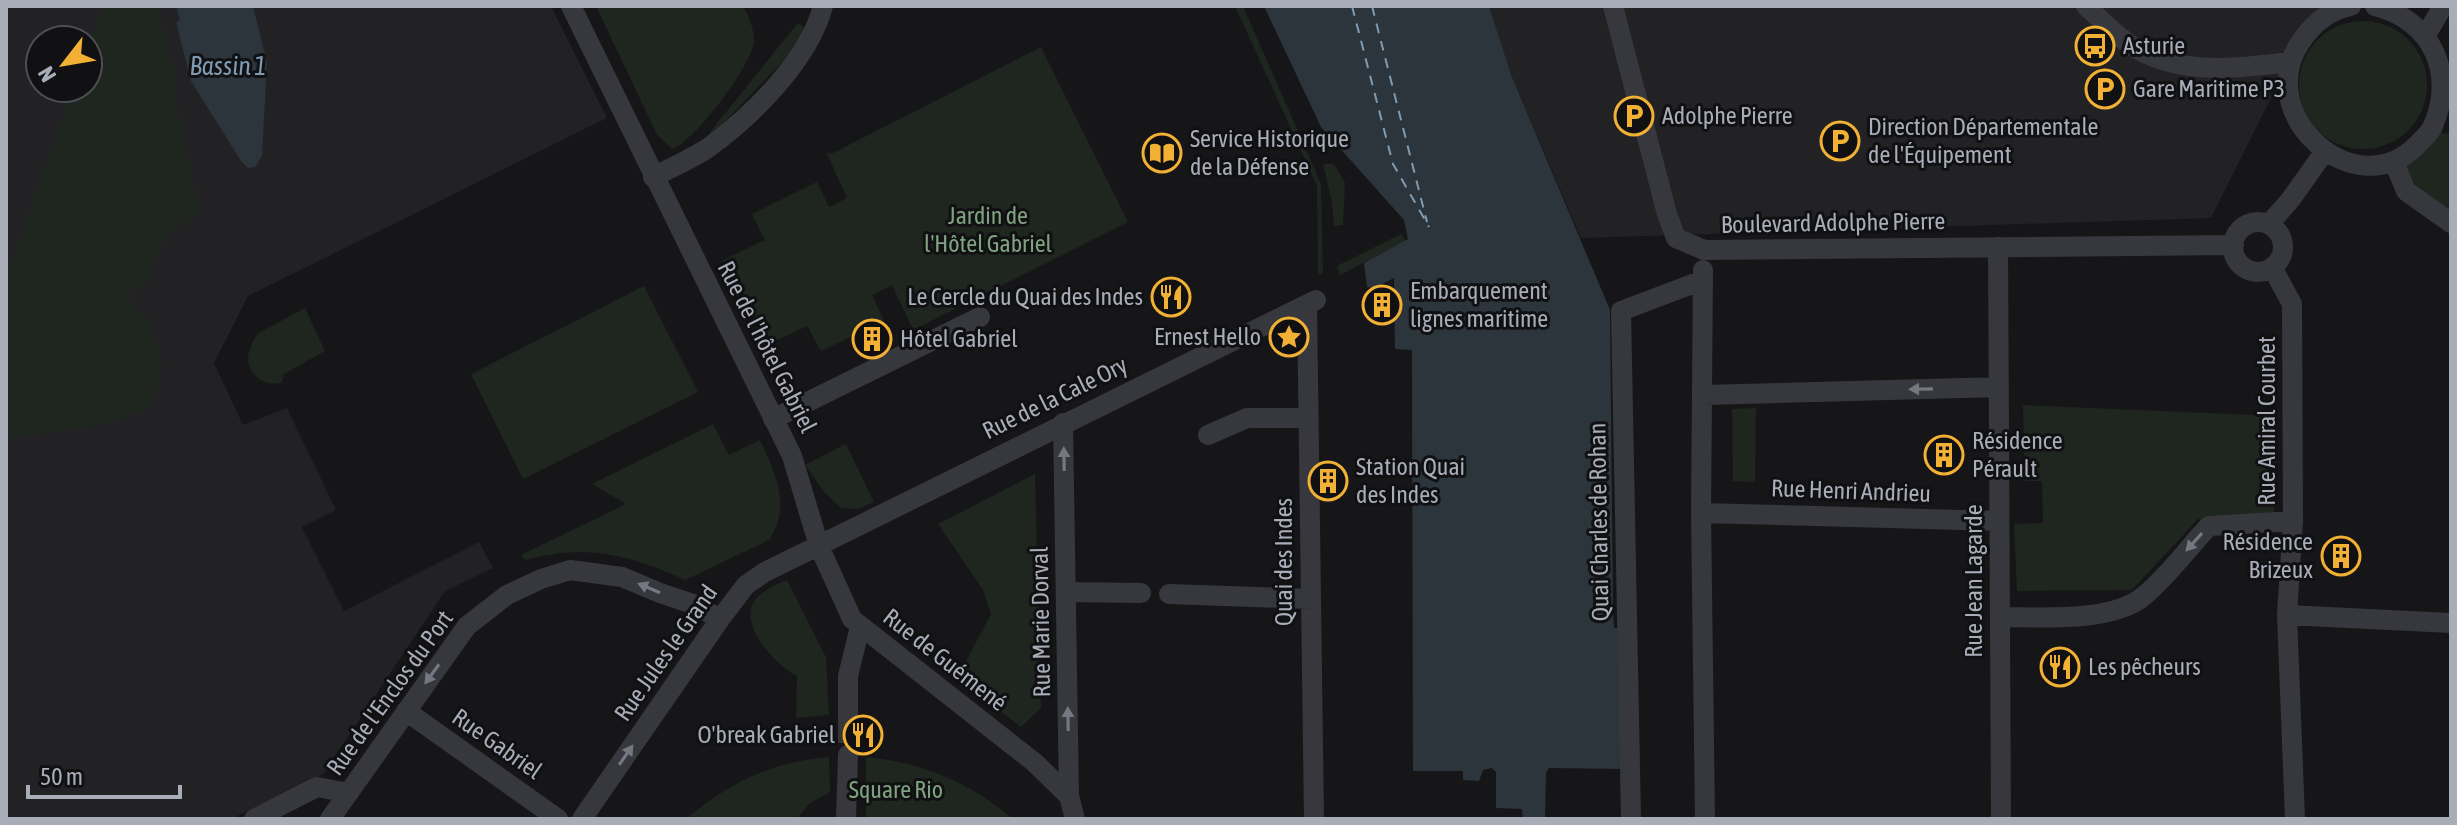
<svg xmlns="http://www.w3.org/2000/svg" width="2457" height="825" font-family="'Asap Condensed',sans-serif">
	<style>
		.built { fill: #222225; fill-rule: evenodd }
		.green { fill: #1e261f }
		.water { fill: #2c353c }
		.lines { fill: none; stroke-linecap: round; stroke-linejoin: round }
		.ferry { stroke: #7f9bb3; stroke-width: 2; stroke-dasharray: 10 8; stroke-linecap: butt }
		.minor-tunnel { stroke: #333438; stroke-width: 20; stroke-dasharray: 20 10; stroke-linecap: butt }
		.minor { stroke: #37383d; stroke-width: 20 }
		.oneway { fill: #757881 }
		.labels { text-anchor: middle; stroke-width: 6; stroke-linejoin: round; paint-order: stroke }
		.poi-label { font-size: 24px; fill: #a8adb8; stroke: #111113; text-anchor: start }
		.park-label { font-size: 24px; fill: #7fa381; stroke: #111113 }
		.street-label { font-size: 24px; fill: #a8adb8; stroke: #111113 }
		.water-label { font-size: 26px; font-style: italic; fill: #7f9bb3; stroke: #111113 }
	</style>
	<rect width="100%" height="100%" fill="#161618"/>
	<path class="built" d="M 6,6 L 551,6 L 607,118 L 248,296 L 214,363 L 243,425 L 287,408 L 336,510 L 302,527 L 344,611 L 479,542 L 493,568 L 445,591 L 323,774 L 231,819 L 6,819 ZM 40,40 L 88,40 L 88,88 L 40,88 Z
		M 1489,6 L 2351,6 L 2340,8 L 2289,62 L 2211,218 L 1581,238 L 1512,77 Z"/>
	<path class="green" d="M 102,6 L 158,6 L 177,85 L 176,99 L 200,215 C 166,228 158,249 150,281 L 128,293 L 135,310 L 149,318 L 162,364 L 152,407 C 105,427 56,432 6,438 L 6,276 L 73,88 L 88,88 L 88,46 Z
		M 596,6 L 743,6 C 749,17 754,28 754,42 C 752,64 695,142 672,149 L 657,135 Z
		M 1235,6 L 1243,6 L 1321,184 L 1323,273 L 1318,275 L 1317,186 Z
		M2299 85a64 64 0 1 1 128 0a64 64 0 1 1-128 0Z
		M 797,24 L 802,25 L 804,31 L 787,57 L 711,136 L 710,132 Z
		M 1041,47 L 1128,222 L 915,329 L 914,332 L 892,285 L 872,295 L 884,321 L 821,351 L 807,326 L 763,347 L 755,331 L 758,323 L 737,280 L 730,279 L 721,261 L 765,240 L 752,214 L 817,182 L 829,207 L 847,198 L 826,152 L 831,154 Z
		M 2431,131 L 2451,134 L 2451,223 L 2406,191 L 2394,162 Z
		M 1323,164 L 1334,164 L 1345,183 L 1343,225 L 1334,226 L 1332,202 Z
		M 1401,234 L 1406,241 L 1340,275 L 1337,266 Z
		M 644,286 L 698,392 L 523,479 L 471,374 Z
		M 305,308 L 325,351 L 284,374 L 282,382 C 267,388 248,376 248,359 C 248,350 253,342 257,334 Z
		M 2023,405 L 2278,416 L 2274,514 L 2198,519 L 2132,590 L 2017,591 L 2014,524 L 2043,523 L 2042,481 L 2025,481 Z
		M 1756,408 L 1755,482 L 1733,481 L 1732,409 Z
		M 713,424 L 729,455 L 760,440 C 775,471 792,507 769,540 L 685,580 C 628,554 586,544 525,560 L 521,555 L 626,504 L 592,484 Z
		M 846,444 L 874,502 L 858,509 L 841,508 L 824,492 L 805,465 Z
		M 1035,474 L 1041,708 L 1021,727 L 957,678 L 991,614 L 983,590 L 938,524 Z
		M 787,580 L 826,657 L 829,715 L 796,718 L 797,676 C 777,667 737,624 755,600 C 763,590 775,585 787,580 Z
		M 829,757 L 830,792 L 809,804 L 797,819 L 687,818 C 730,782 771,762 829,757 Z
		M 866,757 C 922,762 971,783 1013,819 L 866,819 Z"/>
	<path class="water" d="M 176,6 L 253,6 L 267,63 L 262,156 L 255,167 L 248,168 L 241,161 L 191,81 L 176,22 L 180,20 Z
		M 1264,6 L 1489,6 L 1512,77 L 1610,310 L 1613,615 L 1614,628 L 1620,628 L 1626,769 L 1549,768 L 1546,773 L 1545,819 L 1523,819 L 1522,809 L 1496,808 L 1496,772 L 1492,768 L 1483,770 L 1479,781 L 1463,780 L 1463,771 L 1413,771 L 1412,350 L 1395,349 L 1394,278 L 1374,288 L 1367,287 L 1364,263 L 1408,239 L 1404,220 L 1321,127 Z"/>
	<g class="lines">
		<path class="ferry" d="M 1352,6 L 1393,164 L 1429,227
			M 1372,6 L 1427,222"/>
		<path class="minor-tunnel" d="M 848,723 L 848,755"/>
		<path class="minor" d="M 571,6 L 792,456 L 819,546 L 852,619 L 1034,762 L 1069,796
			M 1613,6 L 1667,214 L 1676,238 L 1704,250 L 2234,245
			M 2086,6 C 2105,24 2126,46 2151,56 C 2195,74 2243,68 2289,62
			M 2351,6 C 2329,10 2314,23 2302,40 C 2250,113 2354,207 2416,146 C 2422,140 2428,135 2432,128 C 2457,74 2432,20 2375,6
			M 2426,35 L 2443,6
			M 2394,162 L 2406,191 L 2451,223
			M 653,177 C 671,168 691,159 708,148 C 752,116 809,60 823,6
			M2233 247a25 25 0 1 1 50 0a25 25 0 1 1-50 0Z
			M 2269,224 L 2291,199 L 2325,151
			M 1998,247 L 2001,819
			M 2272,267 L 2292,304 L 2293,521 L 2287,615 L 2295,819
			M 1703,270 L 1701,513 L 1705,819
			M 1307,305 L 1314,819
			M 1702,395 L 1999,387
			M 773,419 L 980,317
			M 1063,423 L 1069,796 L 1075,819
			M 1208,435 L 1247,418 L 1309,418
			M 1701,513 L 1999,521
			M 1066,592 L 1141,593
			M 1169,594 L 1311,599
			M 2287,615 L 2451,623
			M 2000,617 C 2040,617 2114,623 2145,595 C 2169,575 2188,548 2209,526 L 2293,521
			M 406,711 L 558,819
			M 848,723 L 848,676 L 860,627
			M 254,819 L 317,787 L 349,793
			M 330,819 L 467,626 L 507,595 L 541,579 L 570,570 L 622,577 L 660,593 L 693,604 L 720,619
			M 582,819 L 720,619 L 746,585 L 765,572 L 1316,300
			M 846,819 L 848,755
			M 1631,819 L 1621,311 L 1703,280"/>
	</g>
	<defs><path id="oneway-solid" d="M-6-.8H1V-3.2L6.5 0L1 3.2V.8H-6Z" transform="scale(2)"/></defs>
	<g class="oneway">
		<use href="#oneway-solid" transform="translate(1921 389) rotate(179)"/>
		<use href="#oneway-solid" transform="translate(1064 459) rotate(-91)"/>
		<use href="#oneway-solid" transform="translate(2194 542) rotate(132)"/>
		<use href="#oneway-solid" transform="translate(649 588) rotate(-157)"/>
		<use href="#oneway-solid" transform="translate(432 674) rotate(126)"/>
		<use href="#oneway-solid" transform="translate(1068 719) rotate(-91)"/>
		<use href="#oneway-solid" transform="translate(626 755) rotate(-55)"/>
	</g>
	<defs>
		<g id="bus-ring" transform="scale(2)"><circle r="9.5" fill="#111113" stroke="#f2b134" stroke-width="1.5"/><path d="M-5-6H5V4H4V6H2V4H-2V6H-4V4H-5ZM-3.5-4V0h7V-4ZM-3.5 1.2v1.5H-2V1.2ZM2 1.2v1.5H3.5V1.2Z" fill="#f2b134"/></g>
		<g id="parking-ring" transform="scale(2)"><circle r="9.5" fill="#111113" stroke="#f2b134" stroke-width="1.5"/><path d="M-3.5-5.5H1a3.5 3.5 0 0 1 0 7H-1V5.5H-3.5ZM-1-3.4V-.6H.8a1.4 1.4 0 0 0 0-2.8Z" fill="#f2b134"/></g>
		<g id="library-ring" transform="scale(2)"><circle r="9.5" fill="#111113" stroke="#f2b134" stroke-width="1.5"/><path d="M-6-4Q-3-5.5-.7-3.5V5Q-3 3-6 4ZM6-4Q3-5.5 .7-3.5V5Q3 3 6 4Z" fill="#f2b134"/></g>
		<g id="restaurant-ring" transform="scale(2)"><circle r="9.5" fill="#111113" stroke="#f2b134" stroke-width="1.5"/><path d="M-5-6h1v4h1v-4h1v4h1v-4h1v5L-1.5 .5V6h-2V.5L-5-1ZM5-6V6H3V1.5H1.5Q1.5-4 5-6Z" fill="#f2b134"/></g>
		<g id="building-ring" transform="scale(2)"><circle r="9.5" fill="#111113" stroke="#f2b134" stroke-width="1.5"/><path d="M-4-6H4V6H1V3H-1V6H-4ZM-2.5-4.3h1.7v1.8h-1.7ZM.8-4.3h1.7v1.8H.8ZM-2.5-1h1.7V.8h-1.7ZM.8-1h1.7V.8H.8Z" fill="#f2b134"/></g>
		<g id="sight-ring" transform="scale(2)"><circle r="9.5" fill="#111113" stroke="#f2b134" stroke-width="1.5"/><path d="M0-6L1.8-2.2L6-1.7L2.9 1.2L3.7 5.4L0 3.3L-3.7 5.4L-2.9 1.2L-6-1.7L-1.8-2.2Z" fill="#f2b134"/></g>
	</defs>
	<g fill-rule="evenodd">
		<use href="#bus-ring" x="2095" y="46"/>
		<use href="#parking-ring" x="2105" y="89"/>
		<use href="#parking-ring" x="1634" y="116"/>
		<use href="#parking-ring" x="1840" y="141"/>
		<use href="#library-ring" x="1162" y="153"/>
		<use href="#restaurant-ring" x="1171" y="297"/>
		<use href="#building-ring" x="1382" y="305"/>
		<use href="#sight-ring" x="1289" y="337"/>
		<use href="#building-ring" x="872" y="339"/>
		<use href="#building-ring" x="1944" y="455"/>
		<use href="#building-ring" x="1328" y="481"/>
		<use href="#building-ring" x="2341" y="556"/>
		<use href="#restaurant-ring" x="2060" y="667"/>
		<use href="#restaurant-ring" x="863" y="735"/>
	</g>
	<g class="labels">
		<g class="poi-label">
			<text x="2123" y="54">Asturie</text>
			<text x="2133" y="97">Gare Maritime P3</text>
			<text x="1662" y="124">Adolphe Pierre</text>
			<text x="1868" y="135">Direction Départementale<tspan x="1868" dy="28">de l'Équipement</tspan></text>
			<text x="1190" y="147">Service Historique<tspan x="1190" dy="28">de la Défense</tspan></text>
			<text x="1410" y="299">Embarquement<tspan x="1410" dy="28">lignes maritime</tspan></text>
			<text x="1143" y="305" text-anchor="end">Le Cercle du Quai des Indes</text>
			<text x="1261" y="345" text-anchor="end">Ernest Hello</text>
			<text x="900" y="347">Hôtel Gabriel</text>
			<text x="1972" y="449">Résidence<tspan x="1972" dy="28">Pérault</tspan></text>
			<text x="1356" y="475">Station Quai<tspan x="1356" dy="28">des Indes</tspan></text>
			<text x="2313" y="550" text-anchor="end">Résidence<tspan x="2313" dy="28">Brizeux</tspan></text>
			<text x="2088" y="675">Les pêcheurs</text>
			<text x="835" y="743" text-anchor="end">O'break Gabriel</text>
		</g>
		<g class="park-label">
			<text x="988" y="224">Jardin de<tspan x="988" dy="28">l'Hôtel Gabriel</tspan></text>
			<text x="896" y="798">Square Rio</text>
		</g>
		<g class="street-label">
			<text transform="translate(1833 223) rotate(-1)" y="8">Boulevard Adolphe Pierre</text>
			<text transform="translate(767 347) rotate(63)" y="8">Rue de l'hôtel Gabriel</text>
			<text transform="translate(1055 398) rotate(-26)" y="8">Rue de la Cale Ory</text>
			<text transform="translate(2267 421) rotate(-90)" y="8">Rue Amiral Courbet</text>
			<text transform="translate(1851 491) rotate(2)" y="8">Rue Henri Andrieu</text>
			<text transform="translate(1599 522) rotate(-91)" y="8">Quai Charles de Rohan</text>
			<text transform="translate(1284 562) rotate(-90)" y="8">Quai des Indes</text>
			<text transform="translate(1974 581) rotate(-90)" y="8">Rue Jean Lagarde</text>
			<text transform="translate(1041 622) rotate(-91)" y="8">Rue Marie Dorval</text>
			<text transform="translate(666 653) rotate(-55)" y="8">Rue Jules le Grand</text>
			<text transform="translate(945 660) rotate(38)" y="8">Rue de Guémené</text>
			<text transform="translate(390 693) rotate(-54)" y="8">Rue de l'Enclos du Port</text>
			<text transform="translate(497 744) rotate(35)" y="8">Rue Gabriel</text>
		</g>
		<g class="water-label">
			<text x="228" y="75">Bassin 1</text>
		</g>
	</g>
	<rect width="2457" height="825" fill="none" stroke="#a8adb8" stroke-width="16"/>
	<g transform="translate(64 64) rotate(239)"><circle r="38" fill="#111113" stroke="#4d4f55" stroke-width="2"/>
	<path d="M0-6L14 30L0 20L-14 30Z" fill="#f2b134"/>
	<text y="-12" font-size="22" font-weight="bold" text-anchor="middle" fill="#a8adb8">N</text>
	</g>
	<path d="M28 785v12h152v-12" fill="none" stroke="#a8adb8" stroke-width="4"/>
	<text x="40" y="785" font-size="24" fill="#a8adb8" stroke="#111113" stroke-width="6" paint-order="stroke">50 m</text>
</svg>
